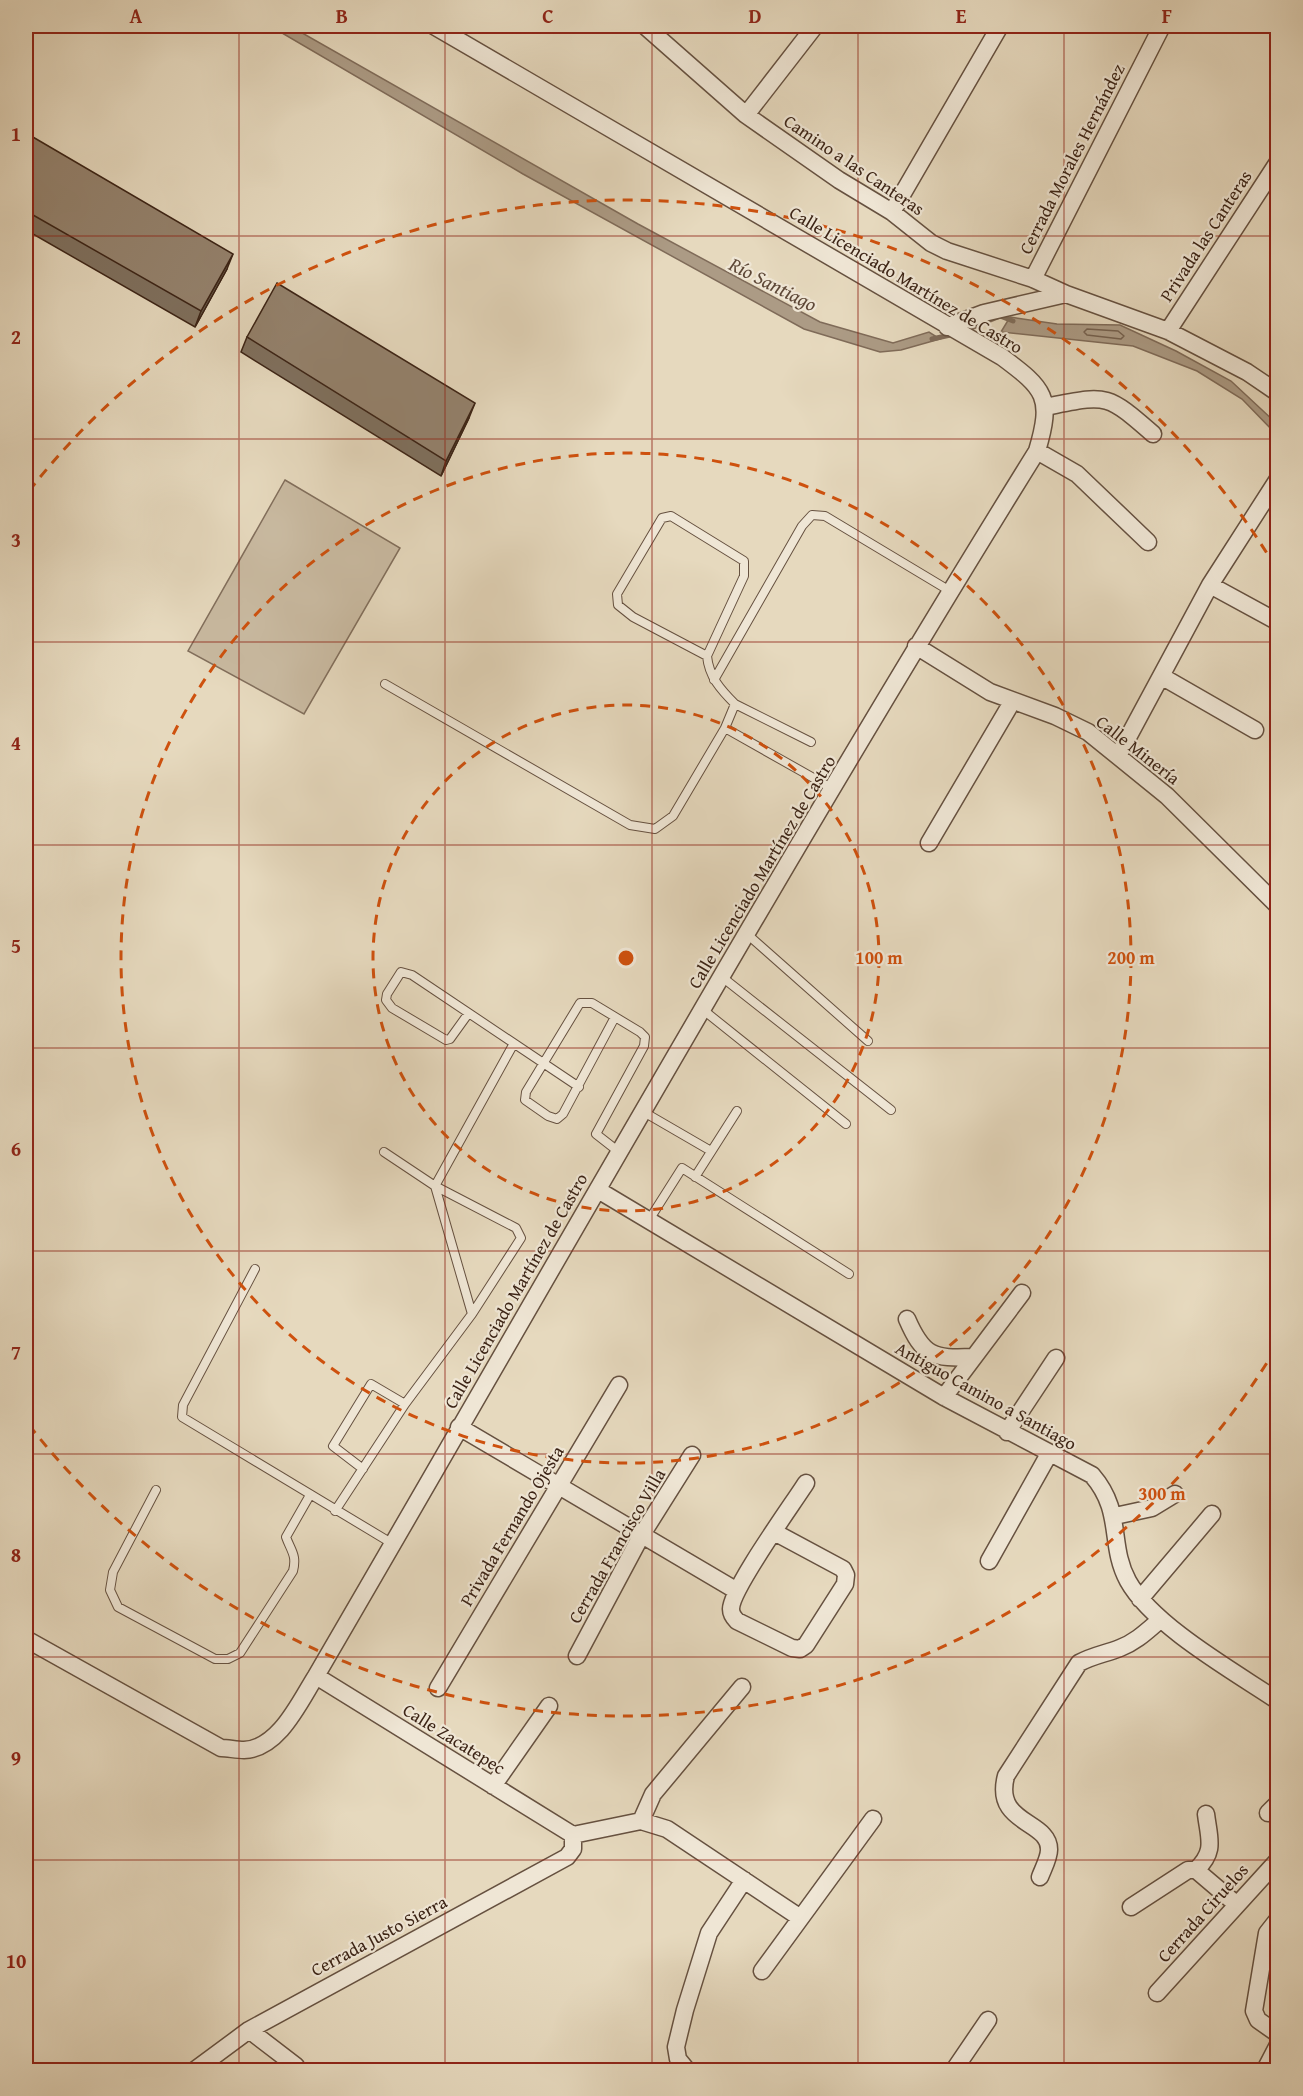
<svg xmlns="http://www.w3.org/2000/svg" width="1303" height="2096" font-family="'Gentium Book Plus',serif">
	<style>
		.green { fill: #c9baa1; stroke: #826f5c; stroke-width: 1.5 }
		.water { fill: #ac9b85; stroke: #7f6b59; stroke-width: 1.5 }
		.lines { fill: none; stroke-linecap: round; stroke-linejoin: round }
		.shore { stroke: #74604e; stroke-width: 1.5 }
		.stream { stroke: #7f6b59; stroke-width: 5 }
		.service-casing { stroke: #665140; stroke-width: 10 }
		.minor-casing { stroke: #665140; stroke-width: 19 }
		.service { stroke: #efe6d5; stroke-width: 8 }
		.minor { stroke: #efe6d5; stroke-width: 16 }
		.wall { fill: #7f705e; stroke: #3c2416; stroke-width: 1.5 }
		.shaded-wall { fill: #685b4c; stroke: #3c2416; stroke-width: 1.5 }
		.building { fill: #94826d; stroke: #3c2416; stroke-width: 1.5 }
		.grid { fill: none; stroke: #8f2418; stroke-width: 1.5; stroke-opacity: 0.55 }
		.ring { fill: none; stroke: #ce510e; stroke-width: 3; stroke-dasharray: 10 8 }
		.labels { text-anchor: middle; stroke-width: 4.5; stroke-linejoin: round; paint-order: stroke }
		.street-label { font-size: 18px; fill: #3c2416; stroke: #efe6d5 }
		.water-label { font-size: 20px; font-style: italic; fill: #5e4837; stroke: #efe6d5 }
		.centre { fill: #ce510e; stroke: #efe6d5; stroke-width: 3 }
		.ring-label { font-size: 18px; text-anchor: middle; font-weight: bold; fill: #ce510e; stroke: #efe6d5; stroke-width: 4.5; stroke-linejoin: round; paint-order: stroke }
		.neatline { fill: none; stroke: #8f2418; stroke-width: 2 }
		.grid-label { font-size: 20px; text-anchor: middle; font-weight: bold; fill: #8f2418 }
	</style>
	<rect width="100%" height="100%" fill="#e6d9be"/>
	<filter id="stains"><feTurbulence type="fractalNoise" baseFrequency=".00333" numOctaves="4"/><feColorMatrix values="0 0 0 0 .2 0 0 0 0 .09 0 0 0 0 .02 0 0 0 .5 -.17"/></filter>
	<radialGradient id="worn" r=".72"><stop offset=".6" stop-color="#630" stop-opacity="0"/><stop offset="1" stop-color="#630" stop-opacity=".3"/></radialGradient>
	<path class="green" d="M 285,480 L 400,548 L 304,714 L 188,651 Z"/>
	<path class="water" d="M 270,26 L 290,26 L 638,224 L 820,322 L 893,343 L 929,332 L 940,339 L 901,350 L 880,352 L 804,329 L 523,174 Z
		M 1010,317 L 1057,324 L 1120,325 L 1176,351 L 1231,381 L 1277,424 L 1277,435 L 1242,399 L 1197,371 L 1133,346 L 1001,332 Z"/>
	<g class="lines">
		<path class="shore" d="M 1087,329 L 1118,331 L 1124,336 L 1121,339 L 1087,335 L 1084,332 Z"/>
		<path class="stream" d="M 964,331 L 1000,316 L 1013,321
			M 932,339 L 955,334"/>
		<g class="service-casing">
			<path id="service" d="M 707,656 L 633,617 L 618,605 L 617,594 L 662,518 L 671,516 L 744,561 L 744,576 L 707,656 C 709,677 721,690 735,704
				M 714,680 L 802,526 L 812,515 L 825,516 L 950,591
				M 385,684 L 630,825 L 655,829 L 673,816 L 725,728 L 833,789
				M 725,728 L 735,704 L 811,742
				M 747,934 L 868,1041
				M 722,977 L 891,1110
				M 702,1009 L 846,1124
				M 468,1014 L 450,1039 L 446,1040 L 392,1008 L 386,1000 L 387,994 L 401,972 L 412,975 L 579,1087
				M 615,1017 L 563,1114 L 557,1119 L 548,1116 L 525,1100 L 526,1092 L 580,1003 L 592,1003 L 640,1032 L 645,1037 L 644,1046 L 596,1134 L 619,1152
				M 642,1111 L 711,1151
				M 695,1177 L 737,1111
				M 649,1220 L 682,1168 L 849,1274
				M 255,1269 L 183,1405 L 182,1417 L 393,1544
				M 472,1314 L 521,1238 L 516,1228 L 435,1186 L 513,1045
				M 363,1469 L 333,1446 L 371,1384 L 405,1404
				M 156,1490 L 113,1572 L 110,1590 L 118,1607 L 215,1659 L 228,1659 L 240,1653 L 293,1571 C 297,1555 291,1551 286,1537 L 310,1495
				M 335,1511 L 405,1404 L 472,1314 L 435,1186 L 384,1152"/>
		</g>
		<g class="minor-casing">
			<path id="minor" d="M 645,26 L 746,115 L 839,180 L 892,212 L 931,243 L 947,251 L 1033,279 L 1066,294 L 1168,331 L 1247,372 L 1278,393
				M 746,115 L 815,26
				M 892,212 L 1000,26
				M 1033,279 L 1162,26
				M 947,327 L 984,313 L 1066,294
				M 1168,331 L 1278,162
				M 1045,407 C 1107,395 1105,392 1153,434
				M 1037,451 L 1077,474 L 1148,542
				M 1210,585 L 1278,622
				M 916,646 L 990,692 L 1055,716 L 1088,732 L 1167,796 L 1278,906
				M 1161,676 L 1255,730
				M 1118,756 L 1210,585 L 1278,479
				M 929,843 L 1012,702
				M 598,1190 L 944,1397 L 1092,1475 C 1124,1512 1108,1544 1128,1581 C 1153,1626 1235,1672 1278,1701
				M 907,1319 C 923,1356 933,1359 973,1357
				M 944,1397 L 1022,1293
				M 459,1427 L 737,1591
				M 1007,1432 L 1056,1358
				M 1115,1516 L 1152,1508 L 1175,1494
				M 774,1532 L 843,1569 L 846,1575 L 845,1584 L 806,1645 L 800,1649 L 792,1648 L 737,1621 C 734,1618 731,1614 731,1609 C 731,1589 792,1505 806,1483
				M 989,1561 L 1049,1454
				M 1140,1599 L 1212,1514
				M 26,1639 L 221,1748 C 228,1748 236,1750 244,1750 C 279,1749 300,1701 316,1676 C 555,1266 787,853 1037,451 C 1053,397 1045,389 1002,357 L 434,26
				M 577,1656 L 641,1536 L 692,1455
				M 316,1676 L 573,1835
				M 438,1688 L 619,1385
				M 493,1786 L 549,1706
				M 1268,1813 L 1278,1803
				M 641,1821 L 667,1829 L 799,1917
				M 573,1835 L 641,1821 L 653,1794 L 742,1687
				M 1196,1870 C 1216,1851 1209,1839 1206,1814
				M 1040,1877 C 1043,1869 1049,1858 1049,1850 C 1050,1820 993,1825 1006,1776 L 1079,1663 C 1094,1655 1105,1654 1120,1648 C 1136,1642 1147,1631 1160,1620
				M 1131,1907 L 1188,1870 L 1196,1870 L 1236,1904
				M 1278,1919 L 1267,1933 L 1254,2011 L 1258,2020 L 1278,2034
				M 762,1971 L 873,1819
				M 1157,1993 L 1278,1860
				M 249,2030 L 296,2066
				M 195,2070 L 249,2030 L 567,1857 L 573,1849 L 573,1835
				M 687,2070 L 678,2059 L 676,2047 L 685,2010 L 709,1933 L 744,1880
				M 954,2070 L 988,2020
				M 1265,2070 L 1278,2045"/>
		</g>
		<use href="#service" class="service"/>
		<use href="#minor" class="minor"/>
	</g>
	<path class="wall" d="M 26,133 L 227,269 L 195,327 L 26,230 Z
		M 247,337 L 469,418 L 441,476 L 241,352 Z"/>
	<path class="shaded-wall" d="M 233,254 L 227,269 L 195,327 L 201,311 Z
		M 475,403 L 469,418 L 441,476 L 446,461 Z"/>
	<path class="building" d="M 26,133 L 233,254 L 201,311 L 26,211 Z
		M 277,283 L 475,403 L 446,461 L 247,337 Z"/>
	<path class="grid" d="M 239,26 L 239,2070M 445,26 L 445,2070M 652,26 L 652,2070M 858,26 L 858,2070M 1064,26 L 1064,2070M 26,236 L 1278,236M 26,439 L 1278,439M 26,642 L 1278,642M 26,845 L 1278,845M 26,1048 L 1278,1048M 26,1251 L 1278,1251M 26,1454 L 1278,1454M 26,1657 L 1278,1657M 26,1860 L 1278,1860"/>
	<g class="ring">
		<circle cx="626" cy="958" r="253"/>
		<circle cx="626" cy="958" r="505"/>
		<path d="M1276 1348A758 758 0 0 1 29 1425M29 491A758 758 0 0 1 1276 568"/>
	</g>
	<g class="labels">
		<g class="street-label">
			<text transform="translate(1072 159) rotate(-63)" y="6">Cerrada Morales Hernández</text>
			<text transform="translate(854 165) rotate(34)" y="6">Camino a las Canteras</text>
			<text transform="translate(1206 236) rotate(-57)" y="6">Privada las Canteras</text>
			<text transform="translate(906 280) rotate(31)" y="6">Calle Licenciado Martínez de Castro</text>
			<text transform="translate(1138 750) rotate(38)" y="6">Calle Minería</text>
			<text transform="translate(762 872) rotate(-59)" y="6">Calle Licenciado Martínez de Castro</text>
			<text transform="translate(516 1291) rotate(-60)" y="6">Calle Licenciado Martínez de Castro</text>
			<text transform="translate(986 1396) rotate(29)" y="6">Antiguo Camino a Santiago</text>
			<text transform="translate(512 1526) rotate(-59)" y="6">Privada Fernando Ojesta</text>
			<text transform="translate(617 1546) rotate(-60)" y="6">Cerrada Francisco Villa</text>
			<text transform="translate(454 1739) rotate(32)" y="6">Calle Zacatepec</text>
			<text transform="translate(1203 1913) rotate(-48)" y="6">Cerrada Ciruelos</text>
			<text transform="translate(379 1936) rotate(-28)" y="6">Cerrada Justo Sierra</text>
		</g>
		<g class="water-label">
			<text transform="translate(773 284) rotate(27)" y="7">Río Santiago</text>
		</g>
	</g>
	<circle cx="626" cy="958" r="9" class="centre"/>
	<g class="ring-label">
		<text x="879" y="964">100 m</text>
		<text x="1131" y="964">200 m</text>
		<text x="1162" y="1500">300 m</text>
	</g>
	<rect width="1303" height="2096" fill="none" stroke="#e6d9be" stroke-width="66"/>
	<rect x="33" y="33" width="1237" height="2030" class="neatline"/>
	<g class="grid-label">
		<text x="136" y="23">A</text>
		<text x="342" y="23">B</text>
		<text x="548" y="23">C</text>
		<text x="755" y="23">D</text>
		<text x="961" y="23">E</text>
		<text x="1167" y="23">F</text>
		<text x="16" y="141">1</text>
		<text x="16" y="344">2</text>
		<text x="16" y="547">3</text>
		<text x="16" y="750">4</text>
		<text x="16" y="953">5</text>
		<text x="16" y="1156">6</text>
		<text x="16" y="1359">7</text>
		<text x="16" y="1562">8</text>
		<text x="16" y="1765">9</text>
		<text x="16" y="1968">10</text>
	</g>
	<rect width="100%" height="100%" filter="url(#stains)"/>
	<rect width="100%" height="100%" fill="url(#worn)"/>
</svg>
